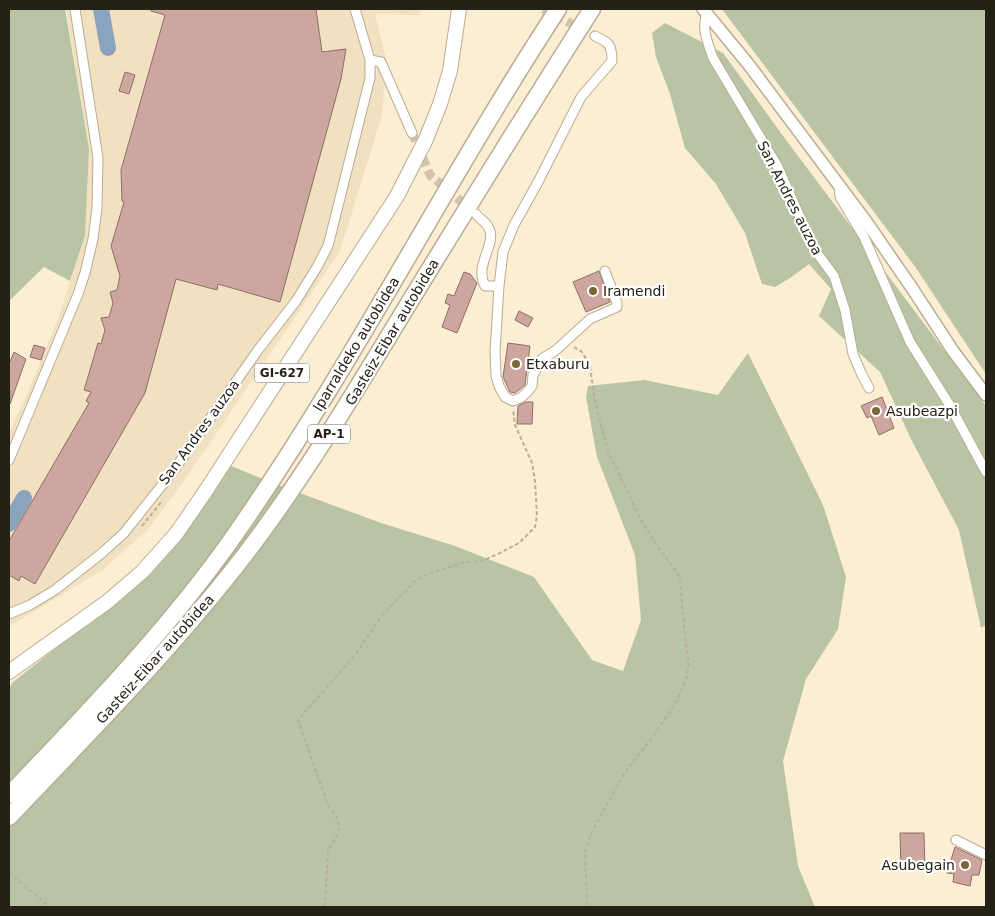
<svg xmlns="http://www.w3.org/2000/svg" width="995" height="916" font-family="'DejaVu Sans',sans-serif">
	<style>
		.built { fill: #f2e1c0 }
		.forest { fill: #b8c4a3 }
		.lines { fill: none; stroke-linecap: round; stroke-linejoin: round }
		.river { stroke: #8ba4bd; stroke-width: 16 }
		.building { fill: #cda79f; stroke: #8c6f69 }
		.minor-tunnel { stroke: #d1c5ad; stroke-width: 9; stroke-dasharray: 9 4.5; stroke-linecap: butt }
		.minor-casing { stroke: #b9ac93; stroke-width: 11 }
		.tertiary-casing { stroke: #b9ac93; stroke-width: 14 }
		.primary-casing { stroke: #b9ac93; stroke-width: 16 }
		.motorway-casing { stroke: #b9ac93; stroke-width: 19 }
		.path { stroke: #b9ae98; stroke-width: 2; stroke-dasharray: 4 2.5; stroke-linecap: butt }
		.minor { stroke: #fff; stroke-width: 9 }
		.tertiary { stroke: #fff; stroke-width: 11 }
		.primary { stroke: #fff; stroke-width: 14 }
		.motorway { stroke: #fff; stroke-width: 16 }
		.poi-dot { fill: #796735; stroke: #fff; stroke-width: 2 }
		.labels { text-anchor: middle; stroke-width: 4.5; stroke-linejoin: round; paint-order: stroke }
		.shield { fill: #fff; stroke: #67645d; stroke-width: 1 }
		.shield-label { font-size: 12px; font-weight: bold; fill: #262117 }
		.street-label { font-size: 14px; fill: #262117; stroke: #fff }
		.poi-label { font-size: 14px; fill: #262117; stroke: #fff; text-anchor: start }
	</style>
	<rect width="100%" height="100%" fill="#fceed3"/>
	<path class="built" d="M 66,9 L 421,9 L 419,15 L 375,14 L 386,58 L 382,115 L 340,251 L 177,491 L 147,530 L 104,569 L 10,626 L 9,625 L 9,433 L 27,394 L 58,319 L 85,236 L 89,149 Z"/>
	<path class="forest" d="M 9,9 L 65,9 L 89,149 L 85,236 L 70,281 L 44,267 L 9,301 Z
		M 722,9 L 986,9 L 986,374 L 916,268 Z
		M 665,23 L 723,53 L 786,140 L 986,406 L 986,625 L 981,628 L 959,530 L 912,441 L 880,372 L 819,316 L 831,289 L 809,264 L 790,278 L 775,287 L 762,284 L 745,233 L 716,184 L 685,148 L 670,94 L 656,57 L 652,33 Z
		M 748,353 L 823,505 L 846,577 L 838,629 L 806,679 L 783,761 L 798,866 L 815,907 L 9,907 L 9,688 L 13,682 L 113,603 L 158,564 L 192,519 L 217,460 L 270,482 L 381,523 L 455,546 L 534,577 L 592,660 L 623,671 L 641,620 L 635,555 L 597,457 L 586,397 L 588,386 L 644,380 L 718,395 Z"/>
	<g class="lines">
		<path class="river" d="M 101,9 L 108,48
			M 9,524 L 24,498"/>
	</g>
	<path class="building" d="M 151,9 L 316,9 L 322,52 L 346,49 L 341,79 L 280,302 L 218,284 L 217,290 L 176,279 L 145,393 L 35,584 L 21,576 L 19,581 L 9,575 L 9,541 L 89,403 L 86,401 L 91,392 L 84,390 L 98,343 L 101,344 L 105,330 L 101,318 L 109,317 L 113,303 L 110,292 L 117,290 L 120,276 L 111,246 L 124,202 L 122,201 L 121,170 L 165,15 L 151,11 Z
		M 125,72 L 135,75 L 129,94 L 119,91 Z
		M 599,271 L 610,302 L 586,312 L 573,282 Z
		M 464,272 L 470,274 L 477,283 L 457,333 L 442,327 L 450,305 L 445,303 L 448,294 L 454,296 Z
		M 519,311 L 533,318 L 528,327 L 515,320 Z
		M 508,343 L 530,346 L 525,385 L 515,393 L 510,392 L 503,377 Z
		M 34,345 L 45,348 L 41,360 L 30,357 Z
		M 14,352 L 26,359 L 10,404 L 9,364 Z
		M 882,397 L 894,428 L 879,435 L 871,416 L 867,418 L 861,406 Z
		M 526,402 L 533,402 L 532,424 L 517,424 L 518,406 Z
		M 900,833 L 924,833 L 925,868 L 901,868 Z
		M 955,847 L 982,860 L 979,875 L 972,875 L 970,886 L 953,882 L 954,874 L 947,873 Z"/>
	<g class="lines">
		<path class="minor-tunnel" d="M 543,9 L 595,36
			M 412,133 L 430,175 L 470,209"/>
		<g class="minor-casing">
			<path id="minor" d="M 707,13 C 701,29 708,43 713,58 L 778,167 L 814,249 L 834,276 L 845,310 L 853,354 L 862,375 L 869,388
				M 370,60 L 381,62 L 412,133
				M 839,185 L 840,197 L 864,237 L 910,342 L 949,404 L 986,472
				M 476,214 C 479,218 484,221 487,225 C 500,243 473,263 485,286 L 499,286 L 495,352 L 496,376 L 499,386 L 505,397 L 513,401 L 522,397 L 529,390 L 532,386 L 533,375 L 543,358 L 555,351 L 590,319 L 617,307 L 617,303 L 605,271
				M 499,286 L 503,252 L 514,225 L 538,182 L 581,97 L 612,61 C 612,45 609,42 595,36
				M 9,460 L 78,294 L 85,273 L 93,239 L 97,208 L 98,158 L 75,9
				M 9,614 L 30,605 L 55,590 L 102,553 L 124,533 L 174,470 L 258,350 L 296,301 L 317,267 L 328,246 L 370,78 L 370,60 L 355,9
				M 956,840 L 986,855"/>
		</g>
		<g class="tertiary-casing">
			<path id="tertiary" d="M 703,9 L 749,65 L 865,220 L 912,288 L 953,351 L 986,395"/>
		</g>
		<g class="primary-casing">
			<path id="primary" d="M 9,672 L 107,602 L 142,572 L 176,534 L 205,492 L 397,196 L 426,139 L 440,104 L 450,71 L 459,9"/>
		</g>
		<g class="motorway-casing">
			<path id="motorway" d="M 9,795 C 87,713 168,630 234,536 C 352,367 445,182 558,9
				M 9,817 C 91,731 175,646 247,552 C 307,473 357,388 409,303 C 469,205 530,106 592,9"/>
		</g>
		<path class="path" d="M 574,347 L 582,352 L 590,366 L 595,402 L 608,451 L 642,522 L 659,549 L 677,572 L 680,581 L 685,636 L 689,664 L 686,680 L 676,702 L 655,734 L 623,775 L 592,832 L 585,851 L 587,907
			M 142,526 L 162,501
			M 9,873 L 50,907
			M 325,907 L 328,852 L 339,831 L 339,826 L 336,816 L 328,805 L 298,720 L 356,654 L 382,615 L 417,579 L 433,572 L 462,563 L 481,561 L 496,555 L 519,543 L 535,527 L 537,516 L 535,481 L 532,463 L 515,425 L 513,409"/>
		<use href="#minor" class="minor"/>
		<use href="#tertiary" class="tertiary"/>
		<use href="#primary" class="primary"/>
		<use href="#motorway" class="motorway"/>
	</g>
	<g class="poi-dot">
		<circle cx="593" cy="291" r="5"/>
		<circle cx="516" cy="364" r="5"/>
		<circle cx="876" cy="411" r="5"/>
		<circle cx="965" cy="865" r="5"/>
	</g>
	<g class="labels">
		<g class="shield">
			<rect x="254.5" y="363.5" width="55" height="19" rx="4"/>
			<rect x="308" y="424.5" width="42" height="19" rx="4"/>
		</g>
		<g class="shield-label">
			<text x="282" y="377">GI-627</text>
			<text x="329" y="438">AP-1</text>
		</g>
		<g class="street-label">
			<text transform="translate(790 198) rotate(63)" y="5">San Andres auzoa</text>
			<text transform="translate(392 332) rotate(-59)" y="5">Gasteiz-Eibar autobidea</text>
			<text transform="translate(356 344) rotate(-59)" y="5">Iparraldeko autobidea</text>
			<text transform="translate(199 432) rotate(-54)" y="5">San Andres auzoa</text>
			<text transform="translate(155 659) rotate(-48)" y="5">Gasteiz-Eibar autobidea</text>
		</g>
		<g class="poi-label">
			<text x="603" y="296">Iramendi</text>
			<text x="526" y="369">Etxaburu</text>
			<text x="886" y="416">Asubeazpi</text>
			<text x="955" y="870" text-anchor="end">Asubegain</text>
		</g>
	</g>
	<rect width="995" height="916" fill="none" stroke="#262117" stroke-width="20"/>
</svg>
